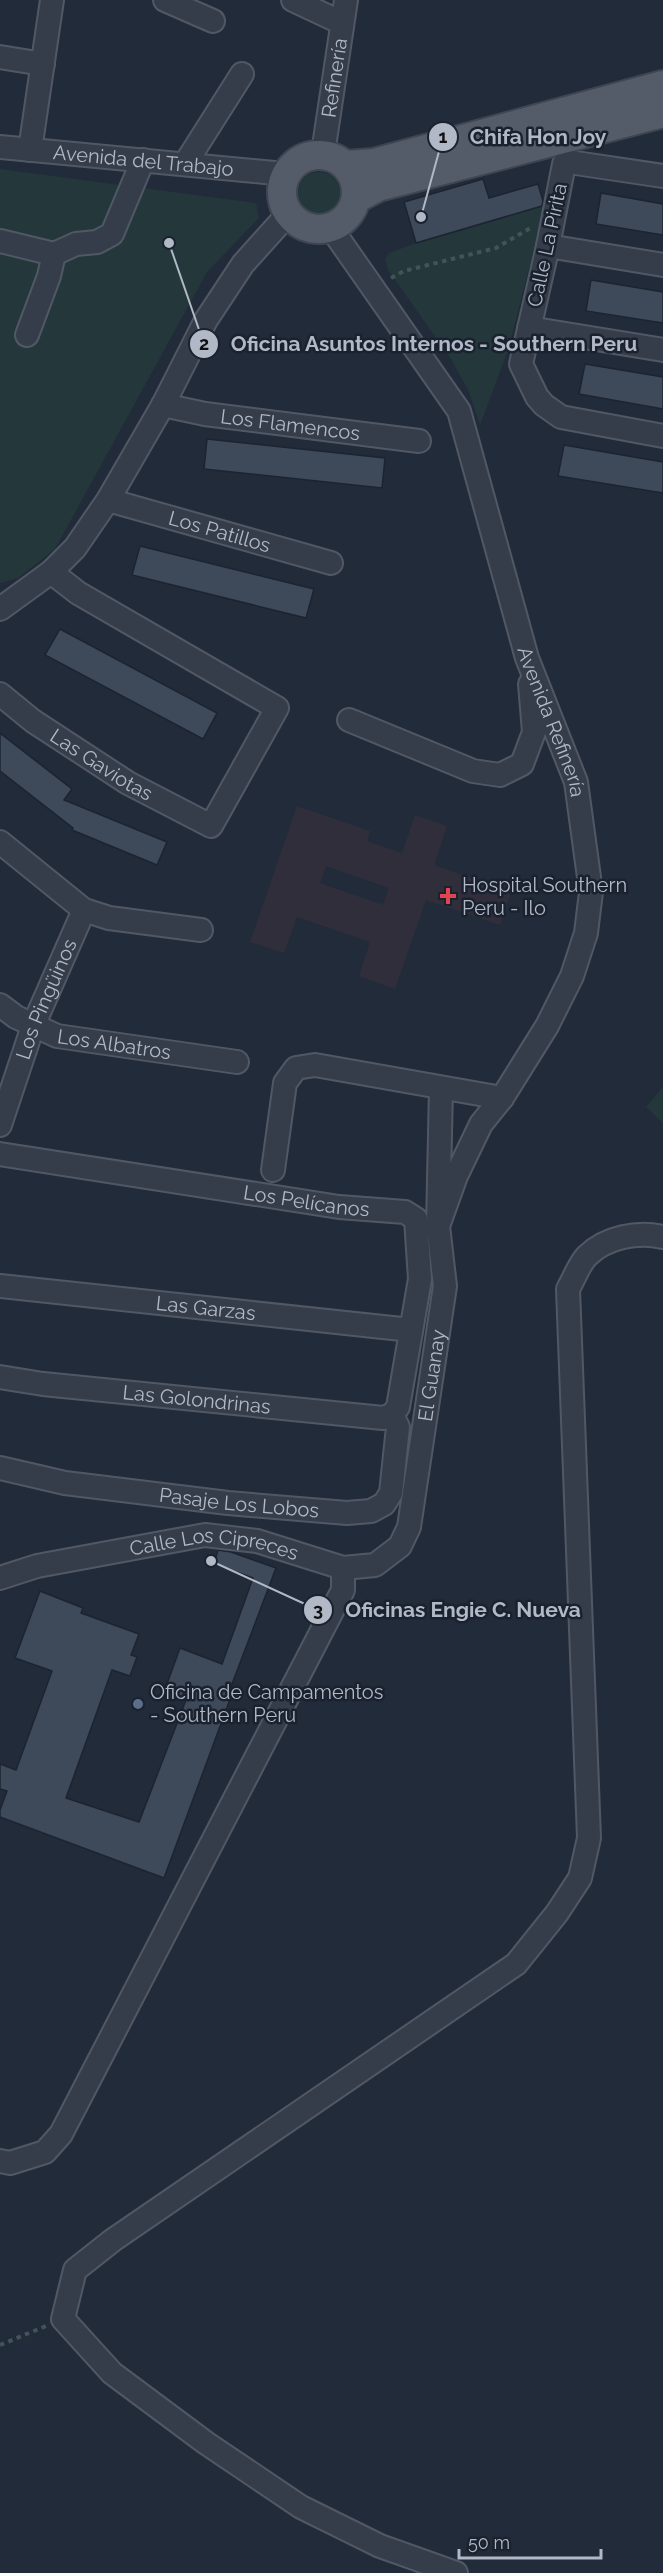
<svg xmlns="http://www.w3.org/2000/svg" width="663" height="2573" font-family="Raleway,sans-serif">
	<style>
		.medical { fill: #312e3c; fill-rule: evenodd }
		.green { fill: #24373b }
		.building { fill: #3e4959; stroke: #1d2431; stroke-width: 1.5 }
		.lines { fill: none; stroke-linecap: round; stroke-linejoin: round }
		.minor-casing { stroke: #515865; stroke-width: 26 }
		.major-casing { stroke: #3f4653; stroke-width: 32 }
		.path { stroke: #425458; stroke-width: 4; stroke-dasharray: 4.5 4.5; stroke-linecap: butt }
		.minor { stroke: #363d4a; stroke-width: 22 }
		.major { stroke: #545c6a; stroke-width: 28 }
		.health-dot { fill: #e0444e; stroke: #1b222f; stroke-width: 2 }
		.service-dot { fill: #5c6f8a; stroke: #1b222f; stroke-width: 2 }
		.labels { text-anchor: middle; stroke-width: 5; stroke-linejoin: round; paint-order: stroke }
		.street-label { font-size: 20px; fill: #b1b8c6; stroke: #1b222f }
		.poi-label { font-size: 20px; fill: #b1b8c6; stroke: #1b222f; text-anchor: start }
		.leader { fill: none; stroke: #b1b8c6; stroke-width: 2 }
		.callout-dot { fill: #b1b8c6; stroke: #1b222f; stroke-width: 2 }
		.mark-label { font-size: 18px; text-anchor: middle; font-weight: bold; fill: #111 }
		.callout-label { font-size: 21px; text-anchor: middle; font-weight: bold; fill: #b1b8c6; stroke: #1b222f; stroke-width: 5; stroke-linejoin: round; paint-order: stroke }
	</style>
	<rect width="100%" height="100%" fill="#222b3a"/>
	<path class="medical" d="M 297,806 L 370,831 L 367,841 L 402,853 L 415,815 L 447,826 L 434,865 L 511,892 L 500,925 L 426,900 L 395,989 L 359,976 L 370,942 L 297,917 L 284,953 L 250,942 ZM 326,866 L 389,888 L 383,905 L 320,883 Z"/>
	<path class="green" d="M 0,169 L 256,203 L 259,218 L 207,272 L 55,549 L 18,578 L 0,583 Z
		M298 193a21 21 0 1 1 42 0a21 21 0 1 1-42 0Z
		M 545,206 L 508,350 L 480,425 L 468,390 L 451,359 L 388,270 L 385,259 L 389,253 L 416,243 Z
		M 663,1087 L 663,1123 L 646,1107 Z"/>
	<path class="building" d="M 483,179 L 489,198 L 538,184 L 543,201 L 542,206 L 416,243 L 404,202 Z
		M 601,193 L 663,204 L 663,235 L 596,224 Z
		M 591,280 L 663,292 L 663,323 L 586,311 Z
		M 585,364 L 663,377 L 663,409 L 579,394 Z
		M 207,439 L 385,458 L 382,488 L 204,469 Z
		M 564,445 L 663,462 L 663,493 L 558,476 Z
		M 140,546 L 314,589 L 306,618 L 132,575 Z
		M 60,629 L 217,713 L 203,739 L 45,655 Z
		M 0,733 L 72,789 L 64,800 L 167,842 L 157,865 L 72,830 L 73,828 L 0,771 Z
		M 218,1550 L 231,1552 L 276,1568 L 229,1692 L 232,1694 L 164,1878 L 0,1817 L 0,1810 L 7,1791 L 0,1789 L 0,1764 L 16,1770 L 52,1671 L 15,1658 L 40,1591 L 83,1608 L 81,1613 L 139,1634 L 131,1655 L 137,1657 L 130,1676 L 112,1670 L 66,1798 L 139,1822 L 186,1700 L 164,1692 L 180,1648 L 222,1664 L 253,1578 L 214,1564 Z"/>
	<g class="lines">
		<g class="minor-casing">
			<g id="minor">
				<path d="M 165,0 L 213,21"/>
				<path d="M 293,0 L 342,23"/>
				<path d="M 0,57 L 43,64"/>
				<path id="s1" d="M 0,147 L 285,174"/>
				<path d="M 30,150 L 52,0"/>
				<path id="s2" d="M 323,153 L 346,0"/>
				<path d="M 185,164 L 242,74"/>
				<path d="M 663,176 L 569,162 L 564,164 L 548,246 L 521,364 L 537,397 L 544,405 L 561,417 L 663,436"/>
				<path id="s3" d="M 331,228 L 459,411 L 527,658 L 576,782 L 591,892 L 586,933 L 572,976 L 547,1026 L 502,1098 L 481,1124 L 456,1176 L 438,1226"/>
				<path d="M 0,241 L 54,254"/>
				<path d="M 548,246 L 663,265"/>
				<path d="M 529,328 L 663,350"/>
				<path d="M 27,335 L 49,276 L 54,254 L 76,244 L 97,242 L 112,234 L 143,160"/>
				<path id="s4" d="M 163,405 L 205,414 L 419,441"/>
				<path id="s5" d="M 108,500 L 331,563"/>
				<path d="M 0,609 L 51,572 L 75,548 L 108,500 L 163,405 L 206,320 L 243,264 L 288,214"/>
				<path id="s6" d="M 0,694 L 33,721 L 128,783 L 211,826 L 277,708 L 78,593 L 51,572"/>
				<path d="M 349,720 L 473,771 L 500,775 L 522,764 L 534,732 L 530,684"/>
				<path d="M 0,842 L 84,910 L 109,918 L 201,930"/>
				<path id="s7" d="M 0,1005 L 16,1017 L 57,1036 L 237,1062"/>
				<path id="s8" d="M 0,1125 L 33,1026 L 84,910"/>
				<path id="s9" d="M 0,1154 L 339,1207 L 405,1212 L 416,1219 L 420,1279 L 398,1407 L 392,1415"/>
				<path d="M 273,1170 L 285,1083 L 296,1068 L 315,1065 L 502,1098"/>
				<path id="s10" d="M 0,1286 L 411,1330"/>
				<path id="s11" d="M 0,1377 L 43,1384 L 383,1418 L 392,1415"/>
				<path id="s12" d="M 0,1468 L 65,1483 L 228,1503 L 347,1513 L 371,1511 L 384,1504 L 391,1493 L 398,1427 L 392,1415"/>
				<path id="s13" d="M 0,1578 L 37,1566 L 205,1535 L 257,1541 L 343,1568 L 375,1565 L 400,1546 L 409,1527 L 445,1286 L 438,1226 L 441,1088"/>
				<path d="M 0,2161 L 10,2163 L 45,2152 L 61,2134 L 343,1590 L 343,1568"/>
				<path d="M 456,2573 L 380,2546 L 301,2507 L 206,2443 L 112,2373 L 63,2319 L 75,2270 L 113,2240 L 516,1964 L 557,1913 L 580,1878 L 589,1838 L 568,1289 C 574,1279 579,1264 587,1256 C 606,1237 638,1231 663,1237"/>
			</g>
		</g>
		<g class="major-casing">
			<path id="major" d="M282 192a37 37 0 1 1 74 0a37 37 0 1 1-74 0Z
				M 347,165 L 374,163 L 663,85
				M 357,198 L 378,187 L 663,113"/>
		</g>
		<path class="path" d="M 391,278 L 404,271 L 496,248 L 532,227
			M 0,2345 L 46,2326"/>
		<use href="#minor" class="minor"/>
		<use href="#major" class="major"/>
	</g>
	<path class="health-dot" d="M445 887h6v6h6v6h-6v6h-6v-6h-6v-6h6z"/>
	<circle class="service-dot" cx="138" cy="1704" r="6"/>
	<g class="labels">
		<g class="street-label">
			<text dy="7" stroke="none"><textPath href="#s2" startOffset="76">Refinería</textPath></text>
			<text dy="7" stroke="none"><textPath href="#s1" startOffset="144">Avenida del Trabajo</textPath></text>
			<text transform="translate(547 245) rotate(-78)" y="7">Calle La Pirita</text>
			<text dy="7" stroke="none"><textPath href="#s4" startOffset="129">Los Flamencos</textPath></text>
			<text dy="7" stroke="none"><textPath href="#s5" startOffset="116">Los Patillos</textPath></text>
			<text dy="7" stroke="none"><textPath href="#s3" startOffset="548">Avenida Refinería</textPath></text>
			<text dy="7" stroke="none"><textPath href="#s6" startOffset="124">Las Gaviotas</textPath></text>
			<text dy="7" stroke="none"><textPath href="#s8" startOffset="134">Los Pingüinos</textPath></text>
			<text dy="7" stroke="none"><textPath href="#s7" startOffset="123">Los Albatros</textPath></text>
			<text dy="7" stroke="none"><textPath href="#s9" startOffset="310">Los Pelícanos</textPath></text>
			<text dy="7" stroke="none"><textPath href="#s10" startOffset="207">Las Garzas</textPath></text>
			<text dy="7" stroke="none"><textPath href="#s13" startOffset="590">El Guanay</textPath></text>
			<text dy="7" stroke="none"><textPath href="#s11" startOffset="198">Las Golondrinas</textPath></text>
			<text dy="7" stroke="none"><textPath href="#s12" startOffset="242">Pasaje Los Lobos</textPath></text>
			<text dy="7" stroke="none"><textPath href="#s13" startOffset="219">Calle Los Cipreces</textPath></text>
		</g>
		<g class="poi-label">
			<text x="462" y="892">Hospital Southern<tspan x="462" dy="23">Peru - Ilo</tspan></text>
			<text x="150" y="1699">Oficina de Campamentos<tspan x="150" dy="23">- Southern Peru</tspan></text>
		</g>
	</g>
	<path class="leader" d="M421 217L443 137M169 243L204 344M211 1561L318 1610"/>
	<g class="callout-dot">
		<circle cx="421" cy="217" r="6"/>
		<circle cx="169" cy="243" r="6"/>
		<circle cx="211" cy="1561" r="6"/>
		<circle cx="443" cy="137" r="15"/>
		<circle cx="204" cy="344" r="15"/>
		<circle cx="318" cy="1610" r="15"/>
	</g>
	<g class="mark-label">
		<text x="443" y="143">1</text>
		<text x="204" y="350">2</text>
		<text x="318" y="1616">3</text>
	</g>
	<g class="callout-label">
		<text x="538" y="144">Chifa Hon Joy</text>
		<text x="434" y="351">Oficina Asuntos Internos - Southern Peru</text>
		<text x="463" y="1617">Oficinas Engie C. Nueva</text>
	</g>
	<path d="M459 2549v9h142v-9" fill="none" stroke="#b1b8c6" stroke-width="3"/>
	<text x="468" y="2549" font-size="18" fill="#b1b8c6" stroke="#1b222f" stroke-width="4.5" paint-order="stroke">50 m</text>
</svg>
